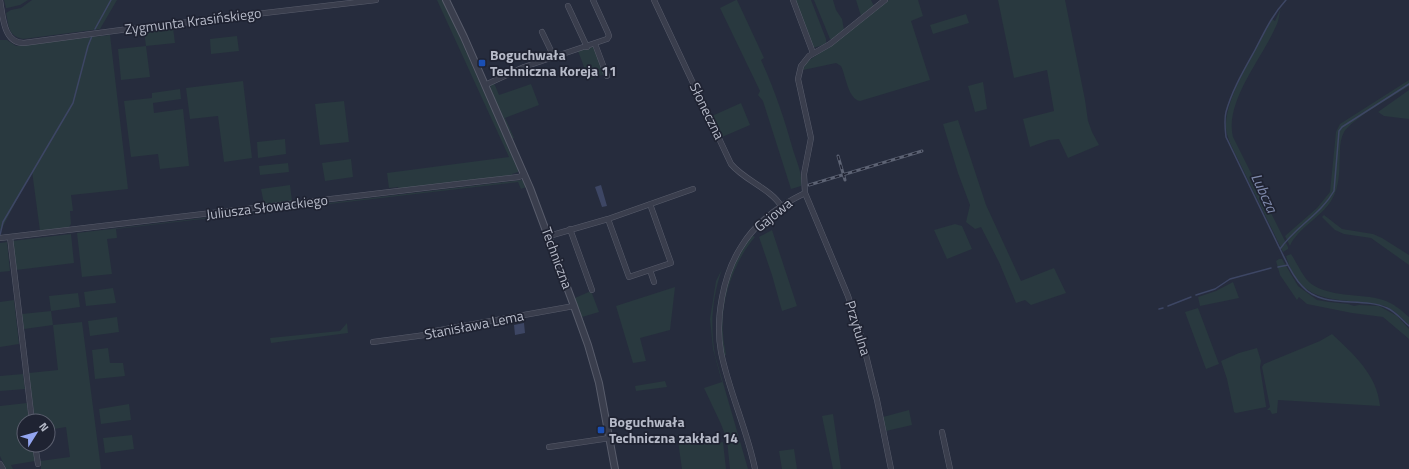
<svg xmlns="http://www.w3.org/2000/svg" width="1409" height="469" font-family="'Titillium Web',sans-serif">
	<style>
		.green { fill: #29393f }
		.water { fill: #3d4664 }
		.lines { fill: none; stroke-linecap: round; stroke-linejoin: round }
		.stream { stroke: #3d4664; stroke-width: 1.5 }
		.minor-casing { stroke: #585c6b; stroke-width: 6 }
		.tertiary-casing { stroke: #585c6b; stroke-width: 8 }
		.minor { stroke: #3a3e4d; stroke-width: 5 }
		.tertiary { stroke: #3a3e4d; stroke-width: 6 }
		.rail-casing { stroke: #5c6273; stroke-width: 3 }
		.rail { stroke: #1f2332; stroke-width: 1.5; stroke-dasharray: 4.5; stroke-linecap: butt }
		.transit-dot { fill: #1a4fb4; stroke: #1f2332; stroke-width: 1.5 }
		.labels { text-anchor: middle; stroke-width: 3.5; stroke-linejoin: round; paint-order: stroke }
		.street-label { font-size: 14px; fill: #b6bac8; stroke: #1f2332 }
		.poi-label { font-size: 14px; font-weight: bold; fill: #b6bac8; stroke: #1f2332; text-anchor: start }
		.water-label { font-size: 15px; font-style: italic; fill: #808bad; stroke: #1f2332 }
	</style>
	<rect width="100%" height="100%" fill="#262c3d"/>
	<path class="green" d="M 4,0 L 28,0 L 20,5 L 7,8 L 6,8 Z
		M 32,0 L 117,0 L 100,29 L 23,39 C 8,36 9,26 6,13 L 11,10 L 21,8 Z
		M 437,0 L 442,0 L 451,17 L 518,170 L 518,172 L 512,174 L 512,175 L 398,189 L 398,187 L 389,188 L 387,173 L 509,157 Z
		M 736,0 L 737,0 L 764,58 L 761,60 C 775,90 785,121 794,153 C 797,162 803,176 801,186 L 791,189 L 763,101 L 758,95 L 760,91 L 720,8 Z
		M 795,0 L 811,0 L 826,39 L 826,43 L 823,45 L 813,48 Z
		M 814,0 L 833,0 L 836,10 L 842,19 L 844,30 L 832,39 L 830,39 Z
		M 856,0 L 871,0 L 874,6 L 861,16 Z
		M 889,0 L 918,0 L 923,16 L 911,21 L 930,80 L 860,101 C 848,99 846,76 841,66 L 836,63 L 803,70 L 806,63 L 808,61 L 833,44 Z
		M 998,0 L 1065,0 L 1085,100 L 1088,121 L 1092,132 L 1099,145 L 1068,158 L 1059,139 L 1049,140 L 1030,147 L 1023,119 L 1054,111 L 1047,70 L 1014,78 Z
		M 1281,8 C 1279,14 1279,21 1276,26 C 1263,57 1224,102 1233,137 L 1288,247 L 1288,249 L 1283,252 L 1230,143 C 1228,137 1225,130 1226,123 C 1228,92 1258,47 1272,19 L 1275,21 Z
		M 966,14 L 969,23 L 933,34 L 930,25 Z
		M 173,28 L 175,43 L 146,46 L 150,77 L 121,80 L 118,49 L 146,46 L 144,31 Z
		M 110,35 L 128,189 L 71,195 L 73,211 L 70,211 L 71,224 L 69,227 L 40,231 L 32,171 L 1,230 L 0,236 L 0,40 L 7,40 L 16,46 Z
		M 237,36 L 239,51 L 211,54 L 210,39 Z
		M 591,46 L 596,49 L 605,74 L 589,80 L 578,51 Z
		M 1409,80 L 1409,86 C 1394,96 1352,119 1344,132 C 1341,138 1340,144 1340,150 C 1339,168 1341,185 1331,201 C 1321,217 1297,229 1290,246 L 1285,236 L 1317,208 L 1330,192 L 1336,132 L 1340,124 Z
		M 243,81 L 252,158 L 224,162 L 218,116 L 190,119 L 186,88 Z
		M 983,82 L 987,109 L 975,112 L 968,86 Z
		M 494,83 L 499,95 L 531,84 L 539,105 L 505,118 L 514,138 L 511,139 L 490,89 L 491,84 Z
		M 180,89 L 181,99 L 153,103 L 154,113 L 183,109 L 189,166 L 160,169 L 158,154 L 131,157 L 124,101 L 152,98 L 152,93 Z
		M 1409,90 L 1409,119 L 1384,116 L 1378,112 Z
		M 344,101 L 349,142 L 320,145 L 315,104 Z
		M 741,103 L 750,125 L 722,137 L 712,116 Z
		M 958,120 L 986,205 L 1021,281 L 1054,268 L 1066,293 L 1031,305 L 1025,300 L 1016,303 L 999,262 L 981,227 L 975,229 L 966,222 L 970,205 L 958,173 L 943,124 Z
		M 285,139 L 286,154 L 258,158 L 257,142 Z
		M 351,159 L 353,177 L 325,181 L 322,163 Z
		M 288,163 L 289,172 L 260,175 L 259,166 Z
		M 522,180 L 524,182 L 526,187 L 521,189 L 518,182 L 116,229 L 117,238 L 107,239 L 112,274 L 82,277 L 77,233 Z
		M 290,185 L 292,201 L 264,204 L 261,189 Z
		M 1324,215 L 1342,229 L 1373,234 L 1382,238 L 1409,255 L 1409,265 L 1371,238 L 1344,234 L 1335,230 L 1322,217 Z
		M 955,224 L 962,226 L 972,249 L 947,259 L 934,230 Z
		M 772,230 L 797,306 L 782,311 L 772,275 L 759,237 Z
		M 71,234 L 74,263 L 16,270 L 12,241 Z
		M 752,235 L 755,237 C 734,261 720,301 723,333 C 723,340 725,348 726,355 L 724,355 L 721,340 L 721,310 L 723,310 L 724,294 L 734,266 L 739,253 Z
		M 7,242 L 10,271 L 0,272 L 0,243 Z
		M 1291,254 C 1297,263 1302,275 1309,282 C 1327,298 1361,293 1383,300 C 1393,303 1401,310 1409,317 L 1409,325 L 1394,311 L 1385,306 C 1344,296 1301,310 1286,256 Z
		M 1279,259 L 1282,259 L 1298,286 L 1317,300 L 1329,302 L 1348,304 L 1354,306 L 1359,305 L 1379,306 L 1397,316 L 1409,329 L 1409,339 L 1383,317 L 1352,313 L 1307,304 L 1299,297 L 1297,300 L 1280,275 L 1276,261 Z
		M 722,269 C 712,298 710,325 715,355 L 748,469 L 730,469 L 727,440 L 721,424 L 704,388 L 722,382 L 713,349 L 710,319 L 716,281 Z
		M 1233,282 L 1239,298 L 1200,306 L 1198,297 L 1216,291 Z
		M 675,287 L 670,330 L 640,338 L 646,361 L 633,363 L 616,306 Z
		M 113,288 L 116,303 L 86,306 L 84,292 Z
		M 591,291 L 599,312 L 582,317 L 586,328 L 585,329 L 579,312 L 580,311 L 579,308 L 578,308 L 573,296 L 574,296 L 575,298 Z
		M 78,293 L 80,307 L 51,311 L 53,325 L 82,322 L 101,469 L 41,469 L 40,461 L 70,457 L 66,427 L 48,430 L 48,421 L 35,421 L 29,373 L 58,370 L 53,325 L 24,329 L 22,314 L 51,311 L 49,296 Z
		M 14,300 L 19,344 L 0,347 L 0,302 Z
		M 1198,308 L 1219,364 L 1206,369 L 1185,312 Z
		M 117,317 L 119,332 L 90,336 L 88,321 Z
		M 347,323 L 348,333 L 271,343 L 270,338 L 340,331 Z
		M 1332,334 C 1353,354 1377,374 1380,406 L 1278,400 L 1277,413 L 1272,414 L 1270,410 L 1267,410 L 1270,407 L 1262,367 L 1264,364 L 1320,341 Z
		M 108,348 L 110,363 L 123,363 L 125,376 L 95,379 L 92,350 Z
		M 1257,348 L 1261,361 L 1260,367 L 1266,406 L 1266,407 L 1236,413 L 1234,412 L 1227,379 L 1221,361 L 1239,353 Z
		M 23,374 L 25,389 L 0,391 L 0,376 Z
		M 665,381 L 667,387 L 636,391 L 635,386 Z
		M 27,403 L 29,421 L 24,421 L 24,445 L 32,445 L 35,461 L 11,465 L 13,469 L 6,469 L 0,456 L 0,406 Z
		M 129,404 L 131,420 L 101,424 L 99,409 Z
		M 909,410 L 912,425 L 886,431 L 883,417 Z
		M 833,414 L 841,469 L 833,469 L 822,416 Z
		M 677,434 L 696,445 L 723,442 L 726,469 L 682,469 Z
		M 132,435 L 134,449 L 105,453 L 103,438 Z
		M 794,449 L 797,469 L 782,469 L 779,451 Z"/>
	<path class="water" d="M 601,185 L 607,206 L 602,207 L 595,187 Z
		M 524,323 L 525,333 L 515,335 L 514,325 Z"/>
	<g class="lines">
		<path class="stream" d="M 1286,0 C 1272,15 1264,33 1255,50 C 1244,70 1232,90 1226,112 C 1224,120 1225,128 1226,137 L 1280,249 C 1286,261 1292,276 1302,286 C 1323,310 1361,296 1387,308 C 1396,312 1402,320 1409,326
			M 95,29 L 111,0
			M 0,235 L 3,222 L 73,103 L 88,46 L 92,36
			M 1280,249 C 1295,227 1321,214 1334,191 L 1339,131 L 1342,127 L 1409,84
			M 1278,267 L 1288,265
			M 1196,295 L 1215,289 L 1230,279 L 1271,268
			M 1168,306 L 1191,297
			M 1159,309 L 1163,308"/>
		<g class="minor-casing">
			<path id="minor" d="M 0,0 C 3,16 3,43 24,43 L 121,30 L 376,0
				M 654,0 L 731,164 C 744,180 771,189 781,206
				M 793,0 L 813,53
				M 885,0 L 830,44 L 809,56 L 801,66 L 798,79 L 811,138 L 804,174 L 805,193 L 848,296 L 862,339 L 877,400 L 891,469
				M 568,6 L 587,47
				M 542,32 L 554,57
				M 595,44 L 607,76
				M 485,85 L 524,67 L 607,39 L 609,36 L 608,33 L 593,0
				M 608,219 L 629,277 L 671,263 L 650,204
				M 570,229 L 592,290
				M 549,236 L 608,219 L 693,189
				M 10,237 L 32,421
				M 0,238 L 475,182 L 519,177 L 524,174
				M 650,270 L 654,282
				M 373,342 L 425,335 L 435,331 L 574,306
				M 942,432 L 950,469
				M 35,445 L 38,464
				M 549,447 L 610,438
				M 0,464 L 3,469
				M 755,469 C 747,429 729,392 721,352 C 715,319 723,275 741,247 C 756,222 780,205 805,193"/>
		</g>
		<g class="tertiary-casing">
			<path id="tertiary" d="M 446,0 L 464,37 L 530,188 L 574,306 L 588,345 L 599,383 L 615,469"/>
		</g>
		<use href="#minor" class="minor"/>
		<use href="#tertiary" class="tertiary"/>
		<g class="rail-casing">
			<path id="rail" d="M 838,156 L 845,180
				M 809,185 L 922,151"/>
		</g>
		<use href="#rail" class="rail"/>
	</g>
	<g class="transit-dot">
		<rect x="478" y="59" width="8" height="8" rx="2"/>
		<rect x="597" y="426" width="8" height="8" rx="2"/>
	</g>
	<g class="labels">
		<g class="street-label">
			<text transform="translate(193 21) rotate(-7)" y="5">Zygmunta Krasińskiego</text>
			<text transform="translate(707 111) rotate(64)" y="5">Słoneczna</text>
			<text transform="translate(267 207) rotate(-7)" y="5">Juliusza Słowackiego</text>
			<text transform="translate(773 215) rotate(-39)" y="5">Gajowa</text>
			<text transform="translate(557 258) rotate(70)" y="5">Techniczna</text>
			<text transform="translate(474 325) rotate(-11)" y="5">Stanisława Lema</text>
			<text transform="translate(858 328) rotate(73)" y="5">Przytulna</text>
		</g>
		<g class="poi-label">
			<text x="490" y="60">Boguchwała<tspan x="490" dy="16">Techniczna Koreja 11</tspan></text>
			<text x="609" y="427">Boguchwała<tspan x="609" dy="16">Techniczna zakład 14</tspan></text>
		</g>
		<g class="water-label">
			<text transform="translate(1264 193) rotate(65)" y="5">Lubcza</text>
		</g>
	</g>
	<g transform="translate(36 433) rotate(53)"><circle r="19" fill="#1f2332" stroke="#5b5f6e"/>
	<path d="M0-3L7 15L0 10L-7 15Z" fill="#93a5f0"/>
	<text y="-6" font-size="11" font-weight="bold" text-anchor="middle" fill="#b6bac8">N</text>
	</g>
</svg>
